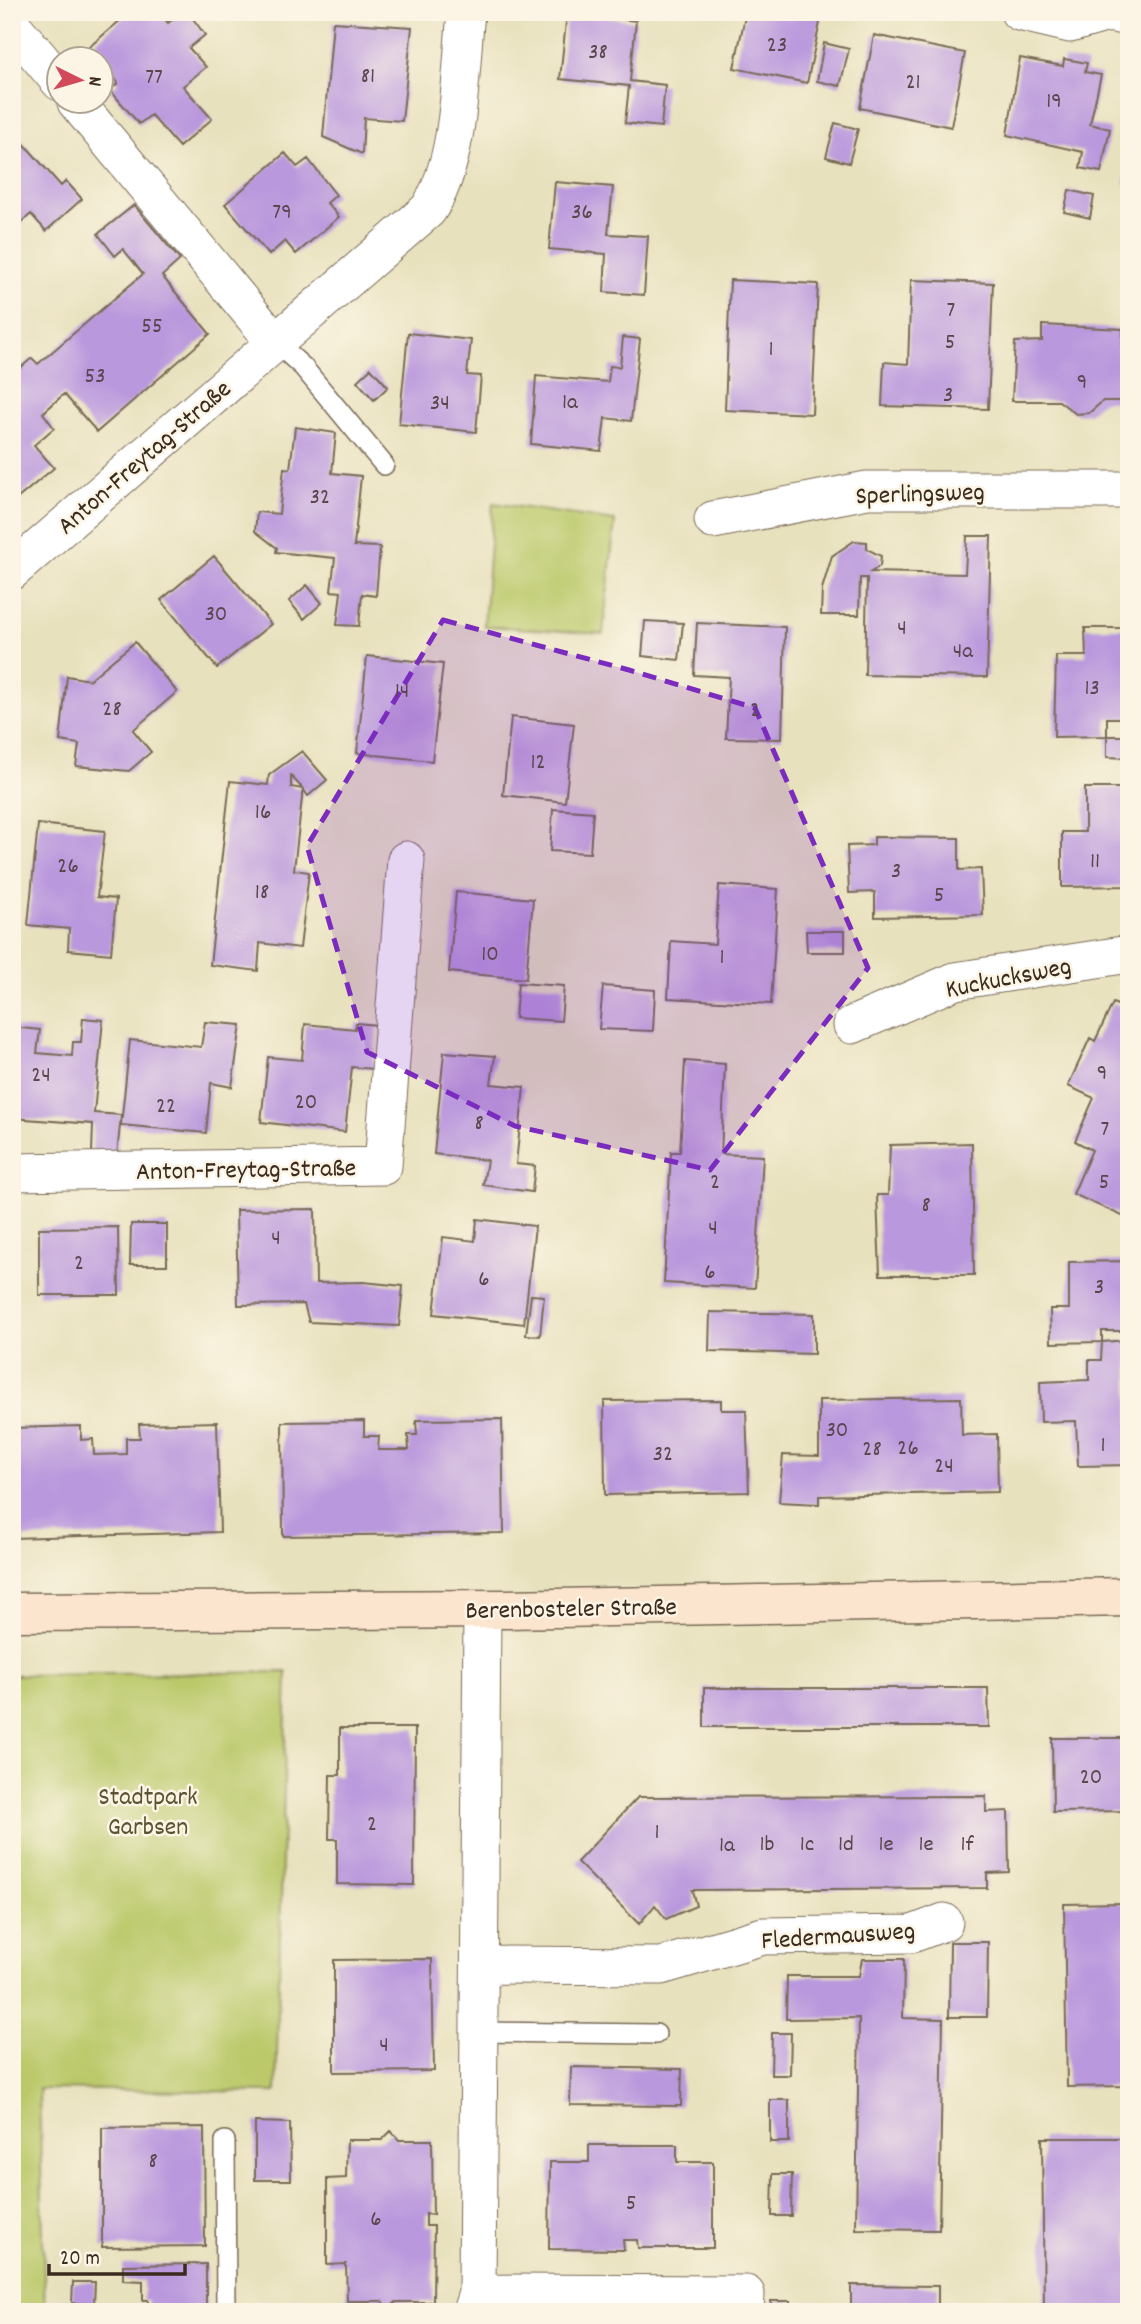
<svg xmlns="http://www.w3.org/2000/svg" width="1141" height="2324" font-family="Dekko,sans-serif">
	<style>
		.green { fill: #bbc96b; stroke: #7b7a44; stroke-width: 2 }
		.building { fill: #ba98dd }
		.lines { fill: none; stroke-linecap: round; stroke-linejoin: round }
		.lane-casing { stroke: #786a56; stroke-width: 22 }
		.street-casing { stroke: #786a56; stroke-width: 39 }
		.secondary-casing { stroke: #786a56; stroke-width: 41 }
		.lane { stroke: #fff; stroke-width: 19 }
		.street { stroke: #fff; stroke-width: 37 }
		.secondary { stroke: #fce5cf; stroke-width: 38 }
		.marked { fill: #7b2cbf; fill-opacity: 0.2; stroke: #7b2cbf; stroke-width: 5; stroke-dasharray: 14 9; stroke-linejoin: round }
		.labels { text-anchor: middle; stroke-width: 5; stroke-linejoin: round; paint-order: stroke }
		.number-label { font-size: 23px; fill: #5b464e }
		.street-label { font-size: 26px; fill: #3b2a1e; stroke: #fcf5e5 }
		.park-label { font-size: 26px; fill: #5b5231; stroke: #fcf5e5 }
	</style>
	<rect width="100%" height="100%" fill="#fcf5e5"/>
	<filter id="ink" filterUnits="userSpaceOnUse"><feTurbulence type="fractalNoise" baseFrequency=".0143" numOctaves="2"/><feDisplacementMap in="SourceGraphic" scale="14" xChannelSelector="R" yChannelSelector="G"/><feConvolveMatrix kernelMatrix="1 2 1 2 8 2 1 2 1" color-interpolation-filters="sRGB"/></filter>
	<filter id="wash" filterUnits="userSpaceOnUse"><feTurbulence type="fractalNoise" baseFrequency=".00686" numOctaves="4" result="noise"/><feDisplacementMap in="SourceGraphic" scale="28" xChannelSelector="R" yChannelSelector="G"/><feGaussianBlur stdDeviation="1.57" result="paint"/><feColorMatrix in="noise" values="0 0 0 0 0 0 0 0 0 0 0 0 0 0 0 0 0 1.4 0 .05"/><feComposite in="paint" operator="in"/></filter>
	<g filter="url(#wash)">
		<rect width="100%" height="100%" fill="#e8e1bd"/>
		<path class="green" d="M 493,503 L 615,521 L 603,634 L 484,626 Z
			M 287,1672 L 276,2092 L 39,2089 L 45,2312 L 12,2312 L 12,1675 Z"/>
		<g id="blocks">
			<path class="building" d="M 130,12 L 159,12 L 168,23 L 182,12 L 188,12 L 205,35 L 189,48 L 206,67 L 183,86 L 212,119 L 179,147 L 151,115 L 139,124 L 110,90 L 118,83 L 102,60 L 88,48 Z
				M 567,12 L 636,21 L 630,81 L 665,85 L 661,127 L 625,123 L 629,86 L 560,79 Z
				M 746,12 L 793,12 L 821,18 L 807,83 L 734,68 Z
				M 333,22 L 412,27 L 402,121 L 364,118 L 362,154 L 323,137 Z
				M 874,35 L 965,53 L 951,127 L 860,108 Z
				M 824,43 L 849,49 L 840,86 L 817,81 Z
				M 1020,58 L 1063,66 L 1064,59 L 1076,61 L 1087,63 L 1085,72 L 1101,75 L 1090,124 L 1110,129 L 1101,172 L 1080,168 L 1083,152 L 1007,135 Z
				M 835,123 L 858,129 L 849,163 L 826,157 Z
				M 12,130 L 61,186 L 66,181 L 82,199 L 46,231 L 31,214 L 12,231 Z
				M 285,153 L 297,167 L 308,159 L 336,195 L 327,203 L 339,217 L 296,254 L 285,241 L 269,255 L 225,204 Z
				M 1129,154 L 1129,184 L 1124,184 Z
				M 555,182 L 613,187 L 608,234 L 648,236 L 644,295 L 604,292 L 606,254 L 549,249 Z
				M 1069,190 L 1094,196 L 1090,218 L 1064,212 Z
				M 134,205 L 180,260 L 162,276 L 210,334 L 97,432 L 64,394 L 43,413 L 54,428 L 34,445 L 54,468 L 12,503 L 12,375 L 32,358 L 38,364 L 143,274 L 123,249 L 115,256 L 98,234 Z
				M 730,280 L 818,284 L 812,414 L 725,410 Z
				M 911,280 L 993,283 L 988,409 L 882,406 L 884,362 L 908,364 Z
				M 1042,325 L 1123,329 L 1122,360 L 1129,360 L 1129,401 L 1103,401 L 1089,413 L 1076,414 L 1059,401 L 1012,401 L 1015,342 L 1042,341 Z
				M 408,333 L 471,340 L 467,375 L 481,376 L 476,432 L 399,424 Z
				M 623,337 L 640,339 L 631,421 L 605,418 L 601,451 L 531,444 L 536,376 L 608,382 L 610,366 L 620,367 Z
				M 371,368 L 388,387 L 374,400 L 357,381 Z
				M 295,427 L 336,433 L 332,473 L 361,476 L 354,546 L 380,547 L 376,596 L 362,594 L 359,626 L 337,625 L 341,592 L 331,591 L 335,558 L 276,552 L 277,548 L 255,531 L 257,512 L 279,514 L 284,468 L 290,469 Z
				M 967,536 L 991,536 L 987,677 L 865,675 L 867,578 L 860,578 L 859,615 L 821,615 L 822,589 L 832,556 L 854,541 L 867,542 L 867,549 L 881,556 L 880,566 L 871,572 L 965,574 Z
				M 214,556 L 271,624 L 217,668 L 161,600 Z
				M 307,585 L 322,603 L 304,619 L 289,601 Z
				M 645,621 L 683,623 L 679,660 L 642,656 Z
				M 697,623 L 785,627 L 782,739 L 726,738 L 729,677 L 694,675 Z
				M 1085,628 L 1129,628 L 1129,718 L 1107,718 L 1107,736 L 1054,737 L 1056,656 L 1086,656 Z
				M 135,642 L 177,692 L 133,730 L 151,752 L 129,771 L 76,766 L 79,744 L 60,741 L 67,676 L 89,680 Z
				M 367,656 L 443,664 L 432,761 L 357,753 Z
				M 511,717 L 574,724 L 565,802 L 503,795 Z
				M 1107,736 L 1129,736 L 1129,758 L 1107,757 Z
				M 302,751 L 327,780 L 308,796 L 303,789 L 291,776 L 291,787 L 303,789 L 294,870 L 309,872 L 300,948 L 260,943 L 258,971 L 210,965 L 230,781 L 268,785 L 269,775 Z
				M 1085,788 L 1129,788 L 1129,886 L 1062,887 L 1062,832 L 1085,832 Z
				M 553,809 L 593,812 L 590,853 L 550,851 Z
				M 38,824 L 105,831 L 97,897 L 116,899 L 111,954 L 68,950 L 69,929 L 28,925 Z
				M 874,837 L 959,838 L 959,870 L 981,869 L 983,915 L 875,917 L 875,892 L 849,893 L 847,846 L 874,845 Z
				M 719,885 L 778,889 L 771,1004 L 668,998 L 671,941 L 715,944 Z
				M 456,892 L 533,899 L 526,979 L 449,972 Z
				M 806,931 L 845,931 L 845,952 L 807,952 Z
				M 518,983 L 564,986 L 561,1021 L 515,1018 Z
				M 603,986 L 655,990 L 653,1031 L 599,1029 Z
				M 1113,1003 L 1129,1010 L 1129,1219 L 1073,1194 L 1092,1150 L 1075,1141 L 1094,1098 L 1068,1086 L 1090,1038 L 1095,1041 Z
				M 83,1018 L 103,1020 L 94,1113 L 121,1115 L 117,1155 L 92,1153 L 93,1124 L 12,1118 L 12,1027 L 40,1030 L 37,1053 L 72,1056 L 73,1042 L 81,1042 Z
				M 205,1022 L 241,1025 L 232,1087 L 211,1083 L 206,1133 L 121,1125 L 130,1040 L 201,1047 Z
				M 356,1023 L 377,1025 L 373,1069 L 352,1067 L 345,1132 L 261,1122 L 268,1057 L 302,1060 L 305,1024 L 355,1029 Z
				M 444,1052 L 495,1056 L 491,1084 L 524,1087 L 516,1164 L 535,1166 L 532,1192 L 483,1185 L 487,1160 L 434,1154 Z
				M 685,1061 L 725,1064 L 721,1154 L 763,1156 L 755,1288 L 664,1283 L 671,1152 L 680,1152 Z
				M 972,1143 L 974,1275 L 880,1275 L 877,1195 L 888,1195 L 890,1145 Z
				M 315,1209 L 316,1283 L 363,1282 L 403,1286 L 399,1326 L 309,1322 L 304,1304 L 238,1305 L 236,1210 Z
				M 477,1219 L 535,1226 L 524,1324 L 434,1314 L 443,1237 L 475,1241 Z
				M 131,1224 L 167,1224 L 167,1265 L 130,1265 Z
				M 118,1227 L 119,1295 L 39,1295 L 39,1228 Z
				M 1129,1261 L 1129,1331 L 1102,1331 L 1102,1342 L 1051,1343 L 1050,1309 L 1069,1309 L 1069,1262 Z
				M 531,1295 L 544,1296 L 540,1336 L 526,1335 Z
				M 710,1312 L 814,1314 L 814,1354 L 709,1351 Z
				M 1129,1340 L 1129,1465 L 1078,1466 L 1076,1421 L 1041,1422 L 1040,1382 L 1089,1380 L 1089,1360 L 1101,1360 L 1102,1342 Z
				M 961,1398 L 962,1435 L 997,1434 L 998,1492 L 819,1496 L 819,1504 L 779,1502 L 783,1455 L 819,1456 L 819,1400 Z
				M 721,1400 L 721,1410 L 746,1410 L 749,1492 L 605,1495 L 604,1401 Z
				M 502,1419 L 504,1533 L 283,1536 L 282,1422 L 364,1421 L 364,1436 L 379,1436 L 378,1450 L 409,1450 L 408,1435 L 417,1435 L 416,1420 Z
				M 217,1422 L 220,1532 L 12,1538 L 12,1428 L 81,1426 L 81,1440 L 93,1439 L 94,1455 L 126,1454 L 126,1438 L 140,1438 L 139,1424 Z
				M 704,1688 L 988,1688 L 989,1727 L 704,1727 Z
				M 340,1728 L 415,1728 L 414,1885 L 337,1884 L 337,1839 L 329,1839 L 330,1775 L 340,1775 Z
				M 1052,1738 L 1129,1738 L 1129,1811 L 1053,1812 Z
				M 986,1796 L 986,1812 L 1008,1811 L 1009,1872 L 987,1873 L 987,1888 L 692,1890 L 696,1906 L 666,1919 L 655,1905 L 639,1924 L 577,1862 L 638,1797 Z
				M 1126,1903 L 1129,2086 L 1067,2087 L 1064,1904 Z
				M 950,1942 L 988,1942 L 987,2017 L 949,2017 Z
				M 432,1959 L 434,2071 L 334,2072 L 334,1960 Z
				M 862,1959 L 904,1959 L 903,2018 L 943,2019 L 939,2230 L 856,2229 L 859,2018 L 786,2019 L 787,1976 L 859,1976 Z
				M 772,2033 L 791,2033 L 790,2075 L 771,2075 Z
				M 571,2067 L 682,2069 L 681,2106 L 570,2105 Z
				M 770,2100 L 789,2100 L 789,2142 L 770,2142 Z
				M 255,2122 L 290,2123 L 291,2180 L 255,2180 Z
				M 204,2127 L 205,2246 L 102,2247 L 102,2128 Z
				M 391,2131 L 399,2140 L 432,2140 L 433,2215 L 426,2214 L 426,2226 L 434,2226 L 433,2302 L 396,2302 L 390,2309 L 382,2301 L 347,2301 L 346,2264 L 327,2265 L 327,2179 L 346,2178 L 347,2140 L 382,2140 Z
				M 1042,2138 L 1129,2138 L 1129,2312 L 1044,2312 Z
				M 589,2145 L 677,2145 L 677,2162 L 713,2162 L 713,2248 L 638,2248 L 637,2240 L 623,2240 L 624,2250 L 549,2249 L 550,2162 L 589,2162 Z
				M 773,2174 L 792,2174 L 791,2216 L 772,2216 Z
				M 206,2264 L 206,2311 L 148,2312 L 148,2300 L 143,2300 L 143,2281 L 123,2280 L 123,2265 Z
				M 73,2282 L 95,2282 L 94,2304 L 72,2303 Z
				M 851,2285 L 938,2286 L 938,2312 L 851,2312 Z
				M 771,2301 L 790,2301 L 790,2312 L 771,2312 Z"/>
		</g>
	</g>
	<g filter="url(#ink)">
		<use href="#blocks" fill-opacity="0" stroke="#786a56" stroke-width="2"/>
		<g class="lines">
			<g class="lane-casing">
				<path id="lane" d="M 274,341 L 303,367 L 384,465
					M 480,2032 L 656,2034
					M 225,2141 L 226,2312"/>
			</g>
			<g class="street-casing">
				<path id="street" d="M 1019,12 L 1070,24 L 1108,13 L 1129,17
					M 12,25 L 60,82
					M 76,102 L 274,341
					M 713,520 L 867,490 L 1129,490
					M 12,571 L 428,210 C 461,162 460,71 466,12
					M 852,1025 L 955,981 L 1129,954
					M 12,1172 L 383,1166 L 406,860
					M 482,1965 L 661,1966 L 763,1936 L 912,1934 L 944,1922
					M 477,2293 L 746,2294 L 745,2312
					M 471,2312 L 477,2293 L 482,1609"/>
			</g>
			<g class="secondary-casing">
				<path id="secondary" d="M 12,1612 L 506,1609 L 1129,1597"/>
			</g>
			<use href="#lane" class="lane"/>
			<use href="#street" class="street"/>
			<use href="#secondary" class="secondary"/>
		</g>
	</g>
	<path class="marked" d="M 443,620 L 629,670 L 755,708 L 868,968 L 710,1170 L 515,1126 L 367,1052 L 307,846 Z"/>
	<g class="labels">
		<g class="number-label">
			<text x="777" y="51">23</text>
			<text x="598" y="58">38</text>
			<text x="368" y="82">81</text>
			<text x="154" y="83">77</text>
			<text x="913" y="88">21</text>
			<text x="1054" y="107">19</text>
			<text x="282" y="218">79</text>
			<text x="582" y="218">36</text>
			<text x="951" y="316">7</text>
			<text x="152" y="332">55</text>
			<text x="950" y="348">5</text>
			<text x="771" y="355">1</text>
			<text x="95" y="382">53</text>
			<text x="1082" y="388">9</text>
			<text x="948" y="401">3</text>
			<text x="570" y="408">1a</text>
			<text x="440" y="409">34</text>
			<text x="320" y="503">32</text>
			<text x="216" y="620">30</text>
			<text x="902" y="634">4</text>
			<text x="963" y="657">4a</text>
			<text x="1092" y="694">13</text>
			<text x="402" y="697">14</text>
			<text x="112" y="715">28</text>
			<text x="755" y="716">2</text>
			<text x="538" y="768">12</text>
			<text x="263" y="818">16</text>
			<text x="1095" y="867">11</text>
			<text x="68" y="872">26</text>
			<text x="896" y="877">3</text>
			<text x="262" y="898">18</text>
			<text x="939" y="901">5</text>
			<text x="490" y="960">10</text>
			<text x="722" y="963">1</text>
			<text x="1102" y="1079">9</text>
			<text x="41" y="1081">24</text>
			<text x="306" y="1108">20</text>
			<text x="166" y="1112">22</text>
			<text x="479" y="1129">8</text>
			<text x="1105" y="1135">7</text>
			<text x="715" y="1188">2</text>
			<text x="1104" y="1188">5</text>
			<text x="926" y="1211">8</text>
			<text x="713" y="1234">4</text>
			<text x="276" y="1244">4</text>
			<text x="79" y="1269">2</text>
			<text x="710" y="1278">6</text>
			<text x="484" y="1285">6</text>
			<text x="1099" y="1293">3</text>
			<text x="837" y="1436">30</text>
			<text x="1103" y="1451">1</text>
			<text x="908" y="1454">26</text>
			<text x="872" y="1455">28</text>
			<text x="663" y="1460">32</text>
			<text x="944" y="1472">24</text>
			<text x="1091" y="1783">20</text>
			<text x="372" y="1830">2</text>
			<text x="657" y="1838">1</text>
			<text x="767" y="1850">1b</text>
			<text x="807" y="1850">1c</text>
			<text x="846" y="1850">1d</text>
			<text x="886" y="1850">1e</text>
			<text x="926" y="1850">1e</text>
			<text x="967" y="1850">1f</text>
			<text x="727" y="1851">1a</text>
			<text x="384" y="2051">4</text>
			<text x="153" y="2167">8</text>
			<text x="631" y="2209">5</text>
			<text x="376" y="2225">6</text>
		</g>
		<g class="street-label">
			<text transform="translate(143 456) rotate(-41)" y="9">Anton-Freytag-Straße</text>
			<text transform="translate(920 492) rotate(-2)" y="9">Sperlingsweg</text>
			<text transform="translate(1008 976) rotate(-11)" y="9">Kuckucksweg</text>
			<text transform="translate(246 1168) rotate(-1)" y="9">Anton-Freytag-Straße</text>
			<text transform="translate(571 1607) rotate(-1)" y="9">Berenbosteler Straße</text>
			<text transform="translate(838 1934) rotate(-4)" y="9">Fledermausweg</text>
		</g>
		<g class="park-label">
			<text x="148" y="1804">Stadtpark<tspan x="148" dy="30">Garbsen</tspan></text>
		</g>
	</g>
	<rect width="1141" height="2324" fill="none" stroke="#fcf5e5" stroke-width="42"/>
	<g transform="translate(80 80) rotate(95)"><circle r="33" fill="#fcf5e5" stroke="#afa495" stroke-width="2"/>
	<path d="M0-5L12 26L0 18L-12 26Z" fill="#d1495b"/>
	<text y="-10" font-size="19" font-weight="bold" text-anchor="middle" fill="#3b2a1e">N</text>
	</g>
	<path d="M49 2264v10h136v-10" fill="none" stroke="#3b2a1e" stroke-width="3.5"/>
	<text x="60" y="2264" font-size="21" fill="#3b2a1e" stroke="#fcf5e5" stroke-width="5" paint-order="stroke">20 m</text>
</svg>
